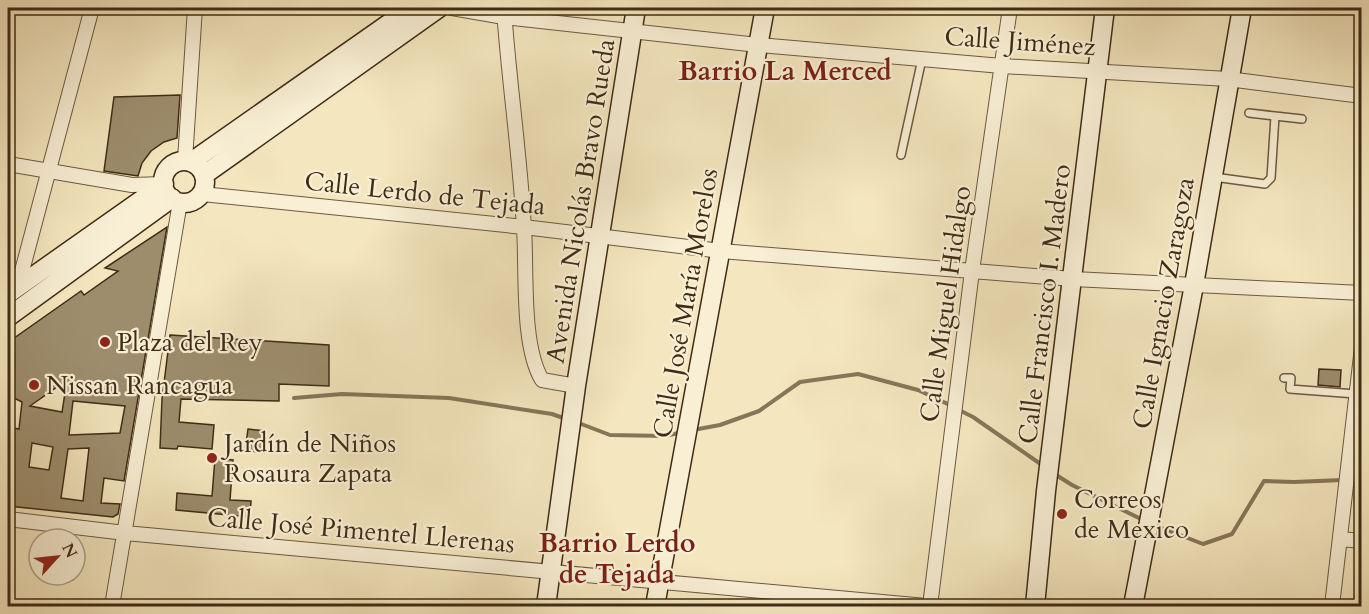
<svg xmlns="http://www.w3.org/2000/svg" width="1369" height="614" font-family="Cardo,serif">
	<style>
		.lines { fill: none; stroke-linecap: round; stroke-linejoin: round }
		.stream { stroke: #867659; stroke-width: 4 }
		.building { fill: #9d8d6d; stroke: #3f2c16; stroke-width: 1.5; fill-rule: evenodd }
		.lane-casing { stroke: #6c5a40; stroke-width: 10 }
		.street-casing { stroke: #6c5a40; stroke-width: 16 }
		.secondary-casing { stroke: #3f2c16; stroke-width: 21 }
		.path { stroke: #3f2c16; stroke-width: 2; stroke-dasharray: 4.5 3; stroke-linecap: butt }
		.lane { stroke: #f8efd5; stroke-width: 7 }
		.street { stroke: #f8efd5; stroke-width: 14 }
		.secondary { stroke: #f8efd5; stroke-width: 18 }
		.poi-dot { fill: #8f2418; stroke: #f8efd5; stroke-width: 2 }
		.labels { text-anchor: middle; stroke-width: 4.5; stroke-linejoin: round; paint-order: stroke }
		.street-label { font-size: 26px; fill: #3f2c16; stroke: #f8efd5 }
		.poi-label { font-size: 26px; fill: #3f2c16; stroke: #f8efd5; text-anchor: start }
		.neighbourhood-label { font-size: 27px; font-weight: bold; fill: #7a1f14; stroke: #f8efd5 }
	</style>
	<rect width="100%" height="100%" fill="#f4e6be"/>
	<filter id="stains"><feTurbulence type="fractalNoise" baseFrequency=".00333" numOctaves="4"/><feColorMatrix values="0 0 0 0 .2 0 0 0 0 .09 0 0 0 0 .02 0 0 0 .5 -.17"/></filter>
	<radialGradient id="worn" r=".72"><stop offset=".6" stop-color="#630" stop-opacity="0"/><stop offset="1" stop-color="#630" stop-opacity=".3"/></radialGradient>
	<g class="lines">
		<path class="stream" d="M 294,398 L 342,394 L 449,398 L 552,414 L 566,419
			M 959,410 L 973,417 L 1042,465
			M 576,422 L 610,435 L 665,436 L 683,432
			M 693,430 L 720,425 L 759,411 L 800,382 L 858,374 L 918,390 L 952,406
			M 1053,473 L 1072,485 L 1145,521
			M 1350,479 L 1362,479
			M 1154,525 L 1203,544 L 1232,534 L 1264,481 L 1294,482 L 1343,480"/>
	</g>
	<path class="building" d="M 180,95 L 177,138 L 164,142 L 151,151 L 142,163 L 138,176 L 104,171 L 114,97 Z
		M 167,227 L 124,481 L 104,478 L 101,503 L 120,504 L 118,514 L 113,517 L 8,506 L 8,427 L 19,429 L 22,402 L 8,395 L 8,345 L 10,341 L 81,291 L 84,295 L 118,271 L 105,268 ZM 67,380 L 62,412 L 30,406 ZM 73,401 L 125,406 L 120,433 L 69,435 ZM 32,443 L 53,447 L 49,470 L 29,467 ZM 89,448 L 83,501 L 61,498 L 68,449 Z
		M 170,335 L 329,345 L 329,386 L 279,384 L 279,401 L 181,399 L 179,422 L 214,425 L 212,449 L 178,446 L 177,449 L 160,448 L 162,399 Z
		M 1319,369 L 1341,370 L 1340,387 L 1318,385 Z
		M 248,429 L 266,431 L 264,453 L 245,450 Z
		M 215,458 L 233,460 L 230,500 L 251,501 L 250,517 L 176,510 L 177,493 L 212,496 Z"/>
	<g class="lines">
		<g class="lane-casing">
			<path id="lane" d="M 1275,116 L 1302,119
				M 901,155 L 922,59
				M 1214,177 L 1265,184 L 1271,178 L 1275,116 L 1249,113
				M 1284,378 L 1291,378 L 1290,389 L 1356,394"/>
		</g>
		<g class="street-casing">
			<path id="street" d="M 452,8 L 504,17 L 758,45 L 1002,66 L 1228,79 L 1362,96
				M 504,10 C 509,82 520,155 524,228 C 527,270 521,345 542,380 L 576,386
				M 185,160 L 195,8
				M 8,164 L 132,185 L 164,184
				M 202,194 L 524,227 L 721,251 L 1073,279 L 1362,293
				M 18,286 L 92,8
				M 8,519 L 125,533 L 926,606
				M 1340,539 L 1362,541
				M 112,606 L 180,202
				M 930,606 L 972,271 L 1010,8
				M 1332,606 L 1362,347"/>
		</g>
		<g class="secondary-casing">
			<path id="secondary" d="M163 182a21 21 0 1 1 42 0a21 21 0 1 1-42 0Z
				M 191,162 L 411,8
				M 204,175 L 439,8
				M 8,294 L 164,184
				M 8,317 L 172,198
				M 546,606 L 576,386 L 636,8
				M 655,606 L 765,8
				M 1035,606 L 1046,491 L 1105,8
				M 1133,606 L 1194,285 L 1242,8"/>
		</g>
		<path class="path" d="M 942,602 L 988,606"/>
		<use href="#lane" class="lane"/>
		<use href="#street" class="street"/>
		<use href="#secondary" class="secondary"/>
	</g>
	<g class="poi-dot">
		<circle cx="105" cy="342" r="6"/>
		<circle cx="34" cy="385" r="6"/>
		<circle cx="212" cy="458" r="6"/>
		<circle cx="1062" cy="514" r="6"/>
	</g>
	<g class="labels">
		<g class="street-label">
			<text transform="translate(1020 41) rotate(4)" y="9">Calle Jiménez</text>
			<text transform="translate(425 193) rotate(6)" y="9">Calle Lerdo de Tejada</text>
			<text transform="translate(580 201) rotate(-81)" y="9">Avenida Nicolás Bravo Rueda</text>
			<text transform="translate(685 303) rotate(-80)" y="9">Calle José María Morelos</text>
			<text transform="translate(1163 303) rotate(-80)" y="9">Calle Ignacio Zaragoza</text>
			<text transform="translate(945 304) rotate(-82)" y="9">Calle Miguel Hidalgo</text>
			<text transform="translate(1044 304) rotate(-83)" y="9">Calle Francisco I. Madero</text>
			<text transform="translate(361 530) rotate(5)" y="9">Calle José Pimentel Llerenas</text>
		</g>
		<g class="poi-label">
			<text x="117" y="351">Plaza del Rey</text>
			<text x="46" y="394">Nissan Rancagua</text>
			<text x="224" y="452">Jardín de Niños<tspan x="224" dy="30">Rosaura Zapata</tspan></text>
			<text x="1074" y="508">Correos<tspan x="1074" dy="30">de Mexico</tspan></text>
		</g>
		<g class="neighbourhood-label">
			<text x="785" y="80">Barrio La Merced</text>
			<text x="617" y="552">Barrio Lerdo<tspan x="617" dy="31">de Tejada</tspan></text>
		</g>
	</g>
	<rect width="1369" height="614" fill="none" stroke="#f4e6be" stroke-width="30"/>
	<rect x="9" y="9" width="1351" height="596" fill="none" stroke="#3f2c16" stroke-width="3"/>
	<rect x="15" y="15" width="1339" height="584" fill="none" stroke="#3f2c16" stroke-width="1.5"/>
	<g transform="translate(57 557) rotate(63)"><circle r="28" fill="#f8efd5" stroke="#aea189" stroke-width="1.5"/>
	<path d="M0-4.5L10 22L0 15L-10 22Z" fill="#8f2418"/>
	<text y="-9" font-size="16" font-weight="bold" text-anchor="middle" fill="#3f2c16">N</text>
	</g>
	<rect width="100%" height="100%" filter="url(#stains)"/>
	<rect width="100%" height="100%" fill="url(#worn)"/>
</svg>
